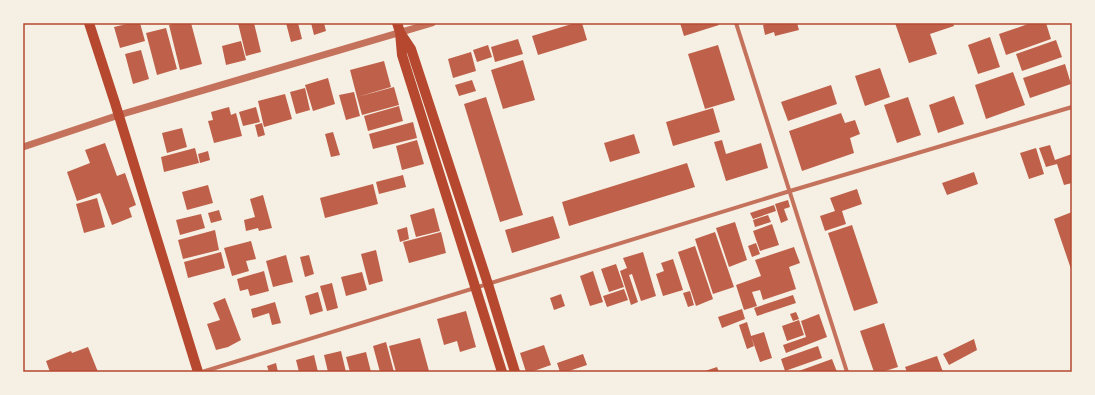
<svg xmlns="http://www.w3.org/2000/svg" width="1095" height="395" font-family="'DM Sans',sans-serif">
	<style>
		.building { fill: #bf614a }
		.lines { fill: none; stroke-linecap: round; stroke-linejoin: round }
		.minor { stroke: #c5725c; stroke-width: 4 }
		.tertiary { stroke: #c5725c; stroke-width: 7 }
		.primary { stroke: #b5482f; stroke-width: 10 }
		.neatline { fill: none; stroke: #b5482f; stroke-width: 1.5 }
	</style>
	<rect width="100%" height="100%" fill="#f6efe4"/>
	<path class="building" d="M 131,23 L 140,23 L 145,41 L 120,48 L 114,27 Z
		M 177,23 L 191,23 L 202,64 L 180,70 L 169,25 Z
		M 238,23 L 254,23 L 261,52 L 246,56 Z
		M 286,23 L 298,23 L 302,39 L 291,42 Z
		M 311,23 L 324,23 L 326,31 L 314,35 Z
		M 575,23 L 582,23 L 587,40 L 538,55 L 532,36 Z
		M 680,23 L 719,23 L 719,25 L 684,36 Z
		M 770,23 L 797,23 L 799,30 L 775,36 L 774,32 L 765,35 L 763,25 Z
		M 895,23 L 953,23 L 954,26 L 930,34 L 937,54 L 909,63 Z
		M 1031,23 L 1046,23 L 1051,39 L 1006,55 L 999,34 Z
		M 166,28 L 177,69 L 157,75 L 146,33 Z
		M 990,37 L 1000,67 L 978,74 L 968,45 Z
		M 518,39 L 523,54 L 495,62 L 491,47 Z
		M 1056,40 L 1062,57 L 1022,71 L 1016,54 Z
		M 241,41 L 246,60 L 226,65 L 222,46 Z
		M 488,45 L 492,57 L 477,62 L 473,50 Z
		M 718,45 L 735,100 L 705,109 L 688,54 Z
		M 141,50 L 149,79 L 133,84 L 125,54 Z
		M 471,52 L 476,71 L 453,78 L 448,59 Z
		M 523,60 L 535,100 L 503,109 L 491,70 Z
		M 384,61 L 391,87 L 357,97 L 350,70 Z
		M 1065,64 L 1071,84 L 1030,98 L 1023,78 Z
		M 880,68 L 890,97 L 865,106 L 855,76 Z
		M 1013,72 L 1025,105 L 986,119 L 975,85 Z
		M 328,78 L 335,104 L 313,111 L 305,85 Z
		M 472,80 L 476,91 L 459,96 L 455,85 Z
		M 831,85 L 837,104 L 788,121 L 781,102 Z
		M 394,87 L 399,105 L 362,115 L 357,97 Z
		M 305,88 L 310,110 L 296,114 L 290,92 Z
		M 354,92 L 360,116 L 346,120 L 339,95 Z
		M 285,94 L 292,119 L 264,127 L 258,101 Z
		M 954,96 L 964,124 L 938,133 L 929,105 Z
		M 486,97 L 523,215 L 500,222 L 464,104 Z
		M 908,97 L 921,135 L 897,143 L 884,105 Z
		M 399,106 L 403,121 L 368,131 L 364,116 Z
		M 229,107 L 231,115 L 236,113 L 242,136 L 214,143 L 208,121 L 213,120 L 211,112 Z
		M 256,107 L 260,122 L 243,126 L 239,112 Z
		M 713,108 L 720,132 L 673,146 L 666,122 Z
		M 841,113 L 845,123 L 855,120 L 860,134 L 850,138 L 854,153 L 802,171 L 789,131 Z
		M 413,122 L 417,138 L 373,149 L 369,134 Z
		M 262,123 L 265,135 L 258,137 L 255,125 Z
		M 182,128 L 187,147 L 167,153 L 162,133 Z
		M 333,132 L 340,155 L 331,157 L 325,134 Z
		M 634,134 L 640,153 L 610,162 L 604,143 Z
		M 417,140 L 424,164 L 402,170 L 396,146 Z
		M 722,140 L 726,154 L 761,143 L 768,168 L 726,181 L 714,142 Z
		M 105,143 L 117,176 L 125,173 L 136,205 L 129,208 L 132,217 L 112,225 L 100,193 L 77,201 L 67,172 L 90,163 L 85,150 Z
		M 1050,145 L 1055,160 L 1072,154 L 1072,183 L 1064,185 L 1057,164 L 1046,167 L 1039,148 Z
		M 195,148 L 199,163 L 164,172 L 161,157 Z
		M 1036,148 L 1044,174 L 1029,179 L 1020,153 Z
		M 208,151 L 210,160 L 200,163 L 198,154 Z
		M 687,163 L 695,187 L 569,226 L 562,202 Z
		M 974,172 L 978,184 L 947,195 L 942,183 Z
		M 403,175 L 406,187 L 379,194 L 376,182 Z
		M 373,184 L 378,204 L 325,218 L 320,198 Z
		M 208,185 L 213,203 L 187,210 L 182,192 Z
		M 857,189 L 862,204 L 842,211 L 846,224 L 825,231 L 820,216 L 835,211 L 830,198 Z
		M 263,195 L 272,228 L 259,231 L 258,228 L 246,231 L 244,220 L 255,217 L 250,199 Z
		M 97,198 L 105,227 L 84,233 L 76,204 Z
		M 788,200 L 790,207 L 784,209 L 788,220 L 781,223 L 775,204 Z
		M 774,205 L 776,211 L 753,219 L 750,213 Z
		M 434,208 L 440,231 L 416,237 L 410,215 Z
		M 219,210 L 222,220 L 211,223 L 208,213 Z
		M 1072,212 L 1072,272 L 1054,219 Z
		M 201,214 L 205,228 L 180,235 L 176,220 Z
		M 768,215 L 771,222 L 755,227 L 753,220 Z
		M 553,216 L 560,238 L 512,253 L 505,230 Z
		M 735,222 L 747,260 L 729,267 L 716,228 Z
		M 772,224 L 779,245 L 760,251 L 753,231 Z
		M 852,225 L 878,303 L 854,311 L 828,233 Z
		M 407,227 L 409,239 L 400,242 L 397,230 Z
		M 215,230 L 219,250 L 183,259 L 178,240 Z
		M 441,232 L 446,253 L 409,263 L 403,242 Z
		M 715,232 L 734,287 L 713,294 L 695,239 Z
		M 251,241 L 256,259 L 246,261 L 249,271 L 232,276 L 224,248 Z
		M 756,243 L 760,254 L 752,257 L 748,246 Z
		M 695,246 L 713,299 L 696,306 L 678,252 Z
		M 794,247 L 800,263 L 789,267 L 796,289 L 763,300 L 760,290 L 752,292 L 757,306 L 744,310 L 736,285 L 761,276 L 755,260 Z
		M 376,250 L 383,281 L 369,285 L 361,254 Z
		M 221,252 L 225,268 L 188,278 L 184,262 Z
		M 643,252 L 656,296 L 641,301 L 632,274 L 629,275 L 638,302 L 631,305 L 620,271 L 627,268 L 623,258 Z
		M 286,255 L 293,282 L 273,287 L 266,261 Z
		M 309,255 L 314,274 L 305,277 L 300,257 Z
		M 673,259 L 683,290 L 663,296 L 656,274 L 664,271 L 661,263 Z
		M 616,264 L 624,287 L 609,292 L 601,269 Z
		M 264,271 L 269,291 L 250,296 L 248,289 L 240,291 L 237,279 Z
		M 593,271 L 603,302 L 590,306 L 580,276 Z
		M 362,272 L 367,290 L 346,296 L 341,277 Z
		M 332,283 L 338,308 L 327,311 L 320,286 Z
		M 624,289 L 628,300 L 607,307 L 603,296 Z
		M 690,291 L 694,305 L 688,307 L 683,293 Z
		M 318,292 L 323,311 L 310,315 L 305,296 Z
		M 561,294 L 565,306 L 554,310 L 550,298 Z
		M 793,295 L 796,303 L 757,316 L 754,308 Z
		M 225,298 L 241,340 L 228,347 L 216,350 L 207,324 L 220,320 L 213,303 Z
		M 275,302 L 281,323 L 272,325 L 269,313 L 253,318 L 251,309 Z
		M 742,309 L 745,319 L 722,328 L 718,317 Z
		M 466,311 L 476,347 L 460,352 L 457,341 L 444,345 L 437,319 Z
		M 796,312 L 799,319 L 793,321 L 790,314 Z
		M 819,314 L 827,337 L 786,353 L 783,345 L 806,337 L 801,321 Z
		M 799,320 L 804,335 L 787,341 L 782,326 Z
		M 747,322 L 754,346 L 747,349 L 739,325 Z
		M 884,323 L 898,367 L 882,372 L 874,372 L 860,331 Z
		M 764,332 L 772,358 L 760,362 L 751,336 Z
		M 420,338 L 429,371 L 424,372 L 396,372 L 389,346 Z
		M 974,339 L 977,350 L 949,365 L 943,354 Z
		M 386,342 L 394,372 L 380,372 L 373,346 Z
		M 544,345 L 551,365 L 531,372 L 526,372 L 520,353 Z
		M 818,346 L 822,358 L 785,371 L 781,359 Z
		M 88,347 L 98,372 L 50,372 L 46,361 L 71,351 L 72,353 Z
		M 341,351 L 346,372 L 328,372 L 324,355 Z
		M 366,352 L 371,372 L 350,372 L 346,357 Z
		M 583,354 L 587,365 L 566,372 L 560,372 L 557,363 Z
		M 314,355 L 318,372 L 299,372 L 296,360 Z
		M 937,356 L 943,372 L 907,372 L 905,367 Z
		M 832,359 L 837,372 L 796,372 Z
		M 276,363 L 278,372 L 269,372 L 267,366 Z
		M 717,367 L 719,372 L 702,372 Z"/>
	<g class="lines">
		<path class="minor" d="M 736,23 L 847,372
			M 202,372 L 790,191 L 1072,107"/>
		<path class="tertiary" d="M 23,147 L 119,115 L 432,23"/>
		<path class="primary" d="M 89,23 L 115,103 L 198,372
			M 397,23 L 400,32 L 402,55 L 502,372
			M 401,34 L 411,49 L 488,284 L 515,372"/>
	</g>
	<rect width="1095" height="395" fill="none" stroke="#f6efe4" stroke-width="48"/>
	<rect x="24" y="24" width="1047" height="347" class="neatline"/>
</svg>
